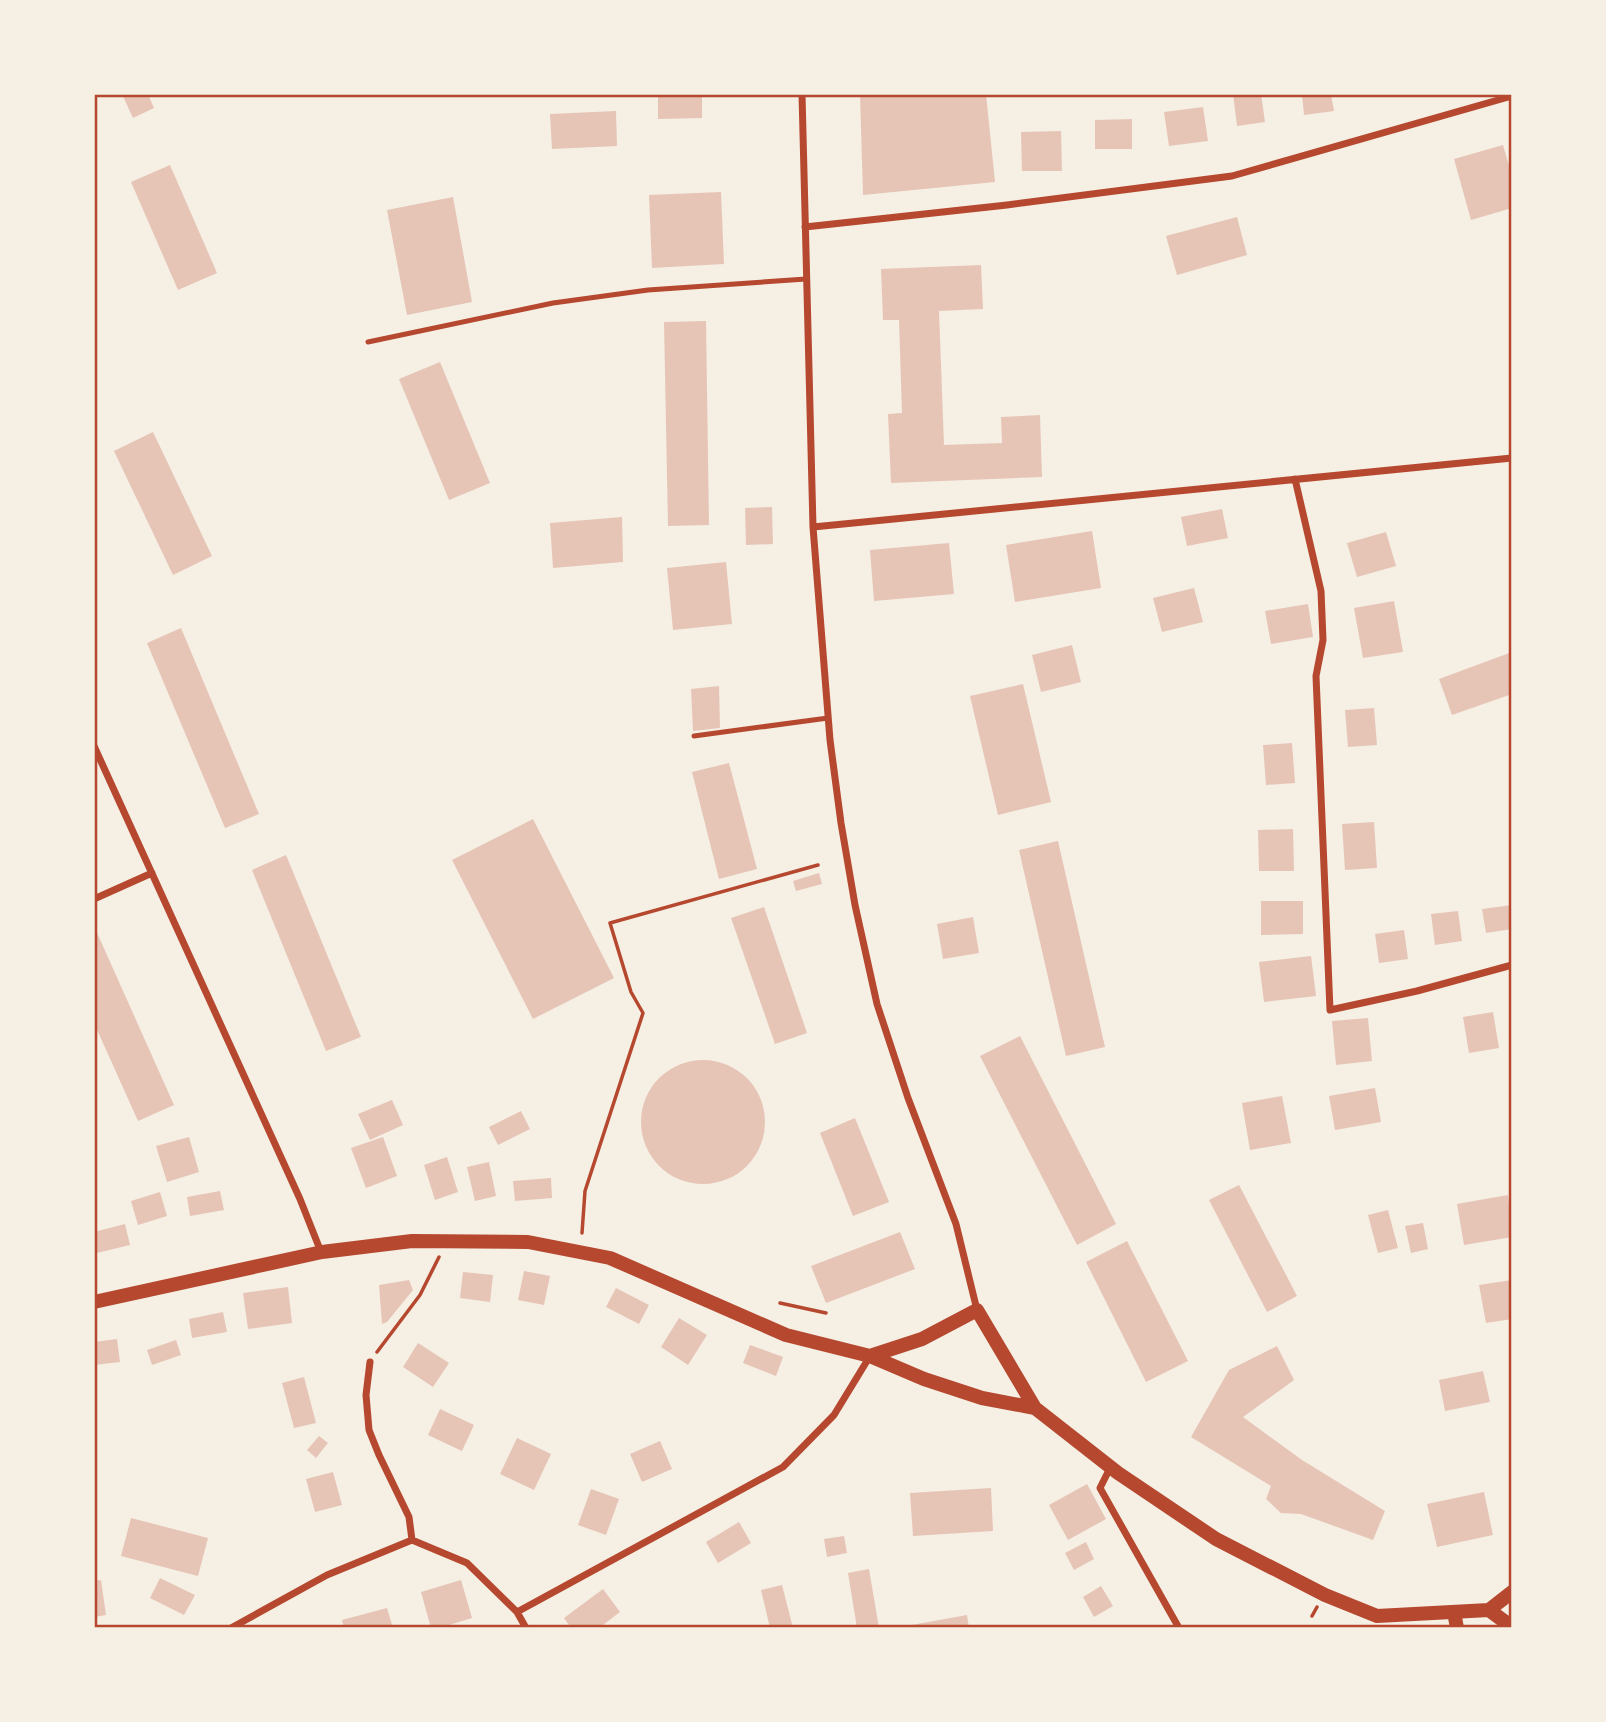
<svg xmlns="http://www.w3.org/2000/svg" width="1606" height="1722" font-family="Roboto,sans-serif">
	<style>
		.building { fill: #e6c5b7 }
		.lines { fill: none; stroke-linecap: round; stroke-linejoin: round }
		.path { stroke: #b5482f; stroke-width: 3.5 }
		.service { stroke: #b5482f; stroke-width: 5 }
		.minor { stroke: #b5482f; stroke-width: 7 }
		.secondary { stroke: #b5482f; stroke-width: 14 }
		.neatline { fill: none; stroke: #b5482f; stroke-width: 2.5 }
	</style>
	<rect width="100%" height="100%" fill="#f6efe4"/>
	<path class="building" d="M 122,94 L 148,94 L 154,108 L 133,118 Z
		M 658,94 L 702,94 L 702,118 L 658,119 Z
		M 860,94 L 986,94 L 995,182 L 863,195 Z
		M 1233,94 L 1261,94 L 1265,122 L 1237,126 Z
		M 1302,94 L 1331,94 L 1334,111 L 1304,115 Z
		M 1203,107 L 1208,141 L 1169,146 L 1164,112 Z
		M 616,111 L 617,146 L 552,149 L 550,114 Z
		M 1132,119 L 1132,149 L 1095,149 L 1095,120 Z
		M 1061,131 L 1062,171 L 1022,171 L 1021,132 Z
		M 1503,145 L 1512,176 L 1512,208 L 1471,220 L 1454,159 Z
		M 170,165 L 217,273 L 178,290 L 131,182 Z
		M 721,192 L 724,264 L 652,268 L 649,195 Z
		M 453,197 L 472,302 L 407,315 L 387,210 Z
		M 1237,217 L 1247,255 L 1177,275 L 1166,236 Z
		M 981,265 L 983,309 L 939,311 L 944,445 L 1002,443 L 1001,417 L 1040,415 L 1042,477 L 891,483 L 888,414 L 902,413 L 899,320 L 883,320 L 881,269 Z
		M 706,321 L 709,525 L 668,526 L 664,322 Z
		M 440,362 L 490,483 L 449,500 L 399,379 Z
		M 153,432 L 212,556 L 173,575 L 114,451 Z
		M 772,507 L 773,544 L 746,545 L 745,508 Z
		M 1222,509 L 1228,538 L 1187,546 L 1181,517 Z
		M 622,517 L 623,562 L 553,568 L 550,523 Z
		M 1092,531 L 1101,588 L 1015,602 L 1006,545 Z
		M 1386,532 L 1396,566 L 1357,577 L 1347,543 Z
		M 949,543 L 954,594 L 874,601 L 870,550 Z
		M 726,562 L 732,624 L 673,630 L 667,568 Z
		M 1194,588 L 1203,622 L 1162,632 L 1153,598 Z
		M 1394,601 L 1403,652 L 1363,658 L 1354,608 Z
		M 1308,604 L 1313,637 L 1271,644 L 1265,611 Z
		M 181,628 L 259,814 L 225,828 L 147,643 Z
		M 1072,645 L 1081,682 L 1041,692 L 1032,655 Z
		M 1512,652 L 1512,694 L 1452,715 L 1439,679 Z
		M 1023,684 L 1051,802 L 998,815 L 970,696 Z
		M 719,686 L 720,728 L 693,731 L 691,689 Z
		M 1374,708 L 1377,745 L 1348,747 L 1345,710 Z
		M 1292,743 L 1295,783 L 1266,785 L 1263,745 Z
		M 729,763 L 757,869 L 719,879 L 692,772 Z
		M 533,819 L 614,978 L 533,1019 L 452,860 Z
		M 1374,822 L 1377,868 L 1345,870 L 1342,824 Z
		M 1293,829 L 1294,871 L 1259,871 L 1258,830 Z
		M 1058,841 L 1105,1047 L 1066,1056 L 1019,850 Z
		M 286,855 L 361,1037 L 326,1051 L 252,870 Z
		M 819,873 L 822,884 L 796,891 L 793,881 Z
		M 1261,901 L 1303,901 L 1303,934 L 1261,935 Z
		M 1512,905 L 1512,929 L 1486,933 L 1482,909 Z
		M 764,907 L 807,1033 L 775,1044 L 731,918 Z
		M 1458,911 L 1462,941 L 1435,945 L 1431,914 Z
		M 973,917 L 979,953 L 943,959 L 937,924 Z
		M 94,926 L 174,1105 L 138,1121 L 94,1023 Z
		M 1404,930 L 1408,959 L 1379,963 L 1375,934 Z
		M 1311,956 L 1316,996 L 1264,1002 L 1259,962 Z
		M 1493,1012 L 1499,1048 L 1469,1053 L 1463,1017 Z
		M 1368,1018 L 1372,1061 L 1336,1065 L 1332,1021 Z
		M 1020,1036 L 1116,1224 L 1077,1245 L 980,1056 Z
		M641 1122a62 62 0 1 1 124 0a62 62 0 1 1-124 0Z
		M 1375,1088 L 1381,1122 L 1335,1130 L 1329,1096 Z
		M 1282,1096 L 1291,1143 L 1250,1150 L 1242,1103 Z
		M 392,1100 L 403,1125 L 370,1140 L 358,1114 Z
		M 521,1111 L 530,1129 L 498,1145 L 489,1127 Z
		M 855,1118 L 889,1202 L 853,1216 L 820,1133 Z
		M 189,1137 L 199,1172 L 167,1182 L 156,1146 Z
		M 383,1137 L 397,1176 L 366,1188 L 351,1148 Z
		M 447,1157 L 458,1192 L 435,1200 L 424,1165 Z
		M 489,1162 L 496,1196 L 475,1201 L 467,1167 Z
		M 551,1178 L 552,1198 L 515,1201 L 513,1181 Z
		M 1239,1185 L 1297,1296 L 1267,1312 L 1209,1200 Z
		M 220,1191 L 224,1210 L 190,1216 L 187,1197 Z
		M 160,1192 L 167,1216 L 138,1225 L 131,1201 Z
		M 1508,1195 L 1512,1237 L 1464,1245 L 1457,1204 Z
		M 1388,1210 L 1398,1248 L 1378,1253 L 1368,1215 Z
		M 1423,1223 L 1428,1249 L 1411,1253 L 1405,1226 Z
		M 125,1224 L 130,1245 L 97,1253 L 94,1232 Z
		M 900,1232 L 915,1269 L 826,1303 L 811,1266 Z
		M 1127,1241 L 1188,1361 L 1146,1382 L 1086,1262 Z
		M 524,1271 L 550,1276 L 544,1305 L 518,1300 Z
		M 463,1272 L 493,1275 L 490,1302 L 460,1298 Z
		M 409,1280 L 413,1290 L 387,1322 L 382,1324 L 379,1285 Z
		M 1512,1280 L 1512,1319 L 1486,1323 L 1479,1285 Z
		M 288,1287 L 292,1323 L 248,1329 L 243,1293 Z
		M 616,1288 L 649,1305 L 639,1324 L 606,1307 Z
		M 223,1312 L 227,1332 L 192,1338 L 189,1319 Z
		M 679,1318 L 707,1335 L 688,1365 L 661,1347 Z
		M 117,1339 L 120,1362 L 94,1365 L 94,1342 Z
		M 176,1340 L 181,1355 L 152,1365 L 147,1350 Z
		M 418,1343 L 449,1363 L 433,1387 L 403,1367 Z
		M 750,1345 L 783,1357 L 776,1376 L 743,1363 Z
		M 1277,1346 L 1294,1380 L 1243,1417 L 1302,1460 L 1385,1511 L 1373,1540 L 1301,1514 L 1281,1513 L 1266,1499 L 1271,1486 L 1191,1437 L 1229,1370 Z
		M 1483,1371 L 1490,1402 L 1445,1411 L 1439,1380 Z
		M 304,1377 L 316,1423 L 294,1428 L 282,1383 Z
		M 440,1409 L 474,1425 L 462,1451 L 428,1435 Z
		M 319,1436 L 328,1443 L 316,1458 L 307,1450 Z
		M 517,1438 L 551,1454 L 534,1490 L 500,1474 Z
		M 660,1441 L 672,1469 L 642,1482 L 630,1454 Z
		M 333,1472 L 342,1505 L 315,1512 L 306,1479 Z
		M 1087,1484 L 1106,1519 L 1068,1540 L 1049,1505 Z
		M 991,1488 L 993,1531 L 913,1536 L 910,1493 Z
		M 591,1489 L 619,1499 L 606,1535 L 578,1525 Z
		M 1484,1492 L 1493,1535 L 1437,1547 L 1427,1504 Z
		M 131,1518 L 208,1538 L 198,1576 L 121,1556 Z
		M 739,1522 L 751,1543 L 718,1563 L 706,1542 Z
		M 844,1536 L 847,1553 L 827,1557 L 824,1539 Z
		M 1086,1542 L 1094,1559 L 1074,1570 L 1065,1553 Z
		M 869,1569 L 879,1628 L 857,1628 L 848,1573 Z
		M 160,1578 L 195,1595 L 184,1615 L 150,1598 Z
		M 101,1580 L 106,1615 L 94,1617 L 94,1581 Z
		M 461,1580 L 472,1618 L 439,1628 L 431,1628 L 421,1592 Z
		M 782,1585 L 793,1628 L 770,1628 L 761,1590 Z
		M 1101,1586 L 1113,1606 L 1094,1617 L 1083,1597 Z
		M 603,1589 L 620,1612 L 599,1628 L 571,1628 L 564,1618 Z
		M 387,1608 L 393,1628 L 344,1628 L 342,1620 Z
		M 967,1615 L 969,1628 L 906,1628 L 906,1626 Z"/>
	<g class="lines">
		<path class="path" d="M 582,1233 L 585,1191 L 643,1013 L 631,992 L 610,923 L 818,865
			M 780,1303 L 826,1313
			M 377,1352 L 420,1295 L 439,1257
			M 1312,1616 L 1317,1607"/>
		<path class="service" d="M 368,342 L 553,303 L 648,290 L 806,279
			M 694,736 L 828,718"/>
		<path class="minor" d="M 802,94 L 813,527 L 830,740 L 841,823 L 855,905 L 877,1004 L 908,1098 L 956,1224 L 977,1310
			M 805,227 L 1007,205 L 1232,176 L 1512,96
			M 1295,479 L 1321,591 L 1323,640 L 1316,676 L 1330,1010 L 1417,991 L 1512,965
			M 813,527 L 1512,458
			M 94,746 L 300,1199 L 321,1252
			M 94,899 L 152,873
			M 370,1362 L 366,1395 L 369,1430 L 379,1455 L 409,1517 L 412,1540
			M 1110,1468 L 1100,1488 L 1179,1628
			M 517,1612 L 783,1467 L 834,1415 L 870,1356
			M 231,1628 L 327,1575 L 412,1540 L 467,1563 L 517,1612 L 526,1628"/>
		<path class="secondary" d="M 94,1302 L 322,1252 L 412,1241 L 528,1242 L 610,1258 L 786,1335 L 870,1356 L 924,1379 L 982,1398 L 1035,1408
			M 870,1356 L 922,1339 L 977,1310 L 1035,1408 L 1118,1473 L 1216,1539 L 1325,1595 L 1377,1616 L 1489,1610
			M 1489,1610 L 1512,1592
			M 1489,1610 L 1512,1627
			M 1454,1612 L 1457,1628"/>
	</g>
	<rect width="1606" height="1722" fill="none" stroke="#f6efe4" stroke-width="192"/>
	<rect x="96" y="96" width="1414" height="1530" class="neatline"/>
</svg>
